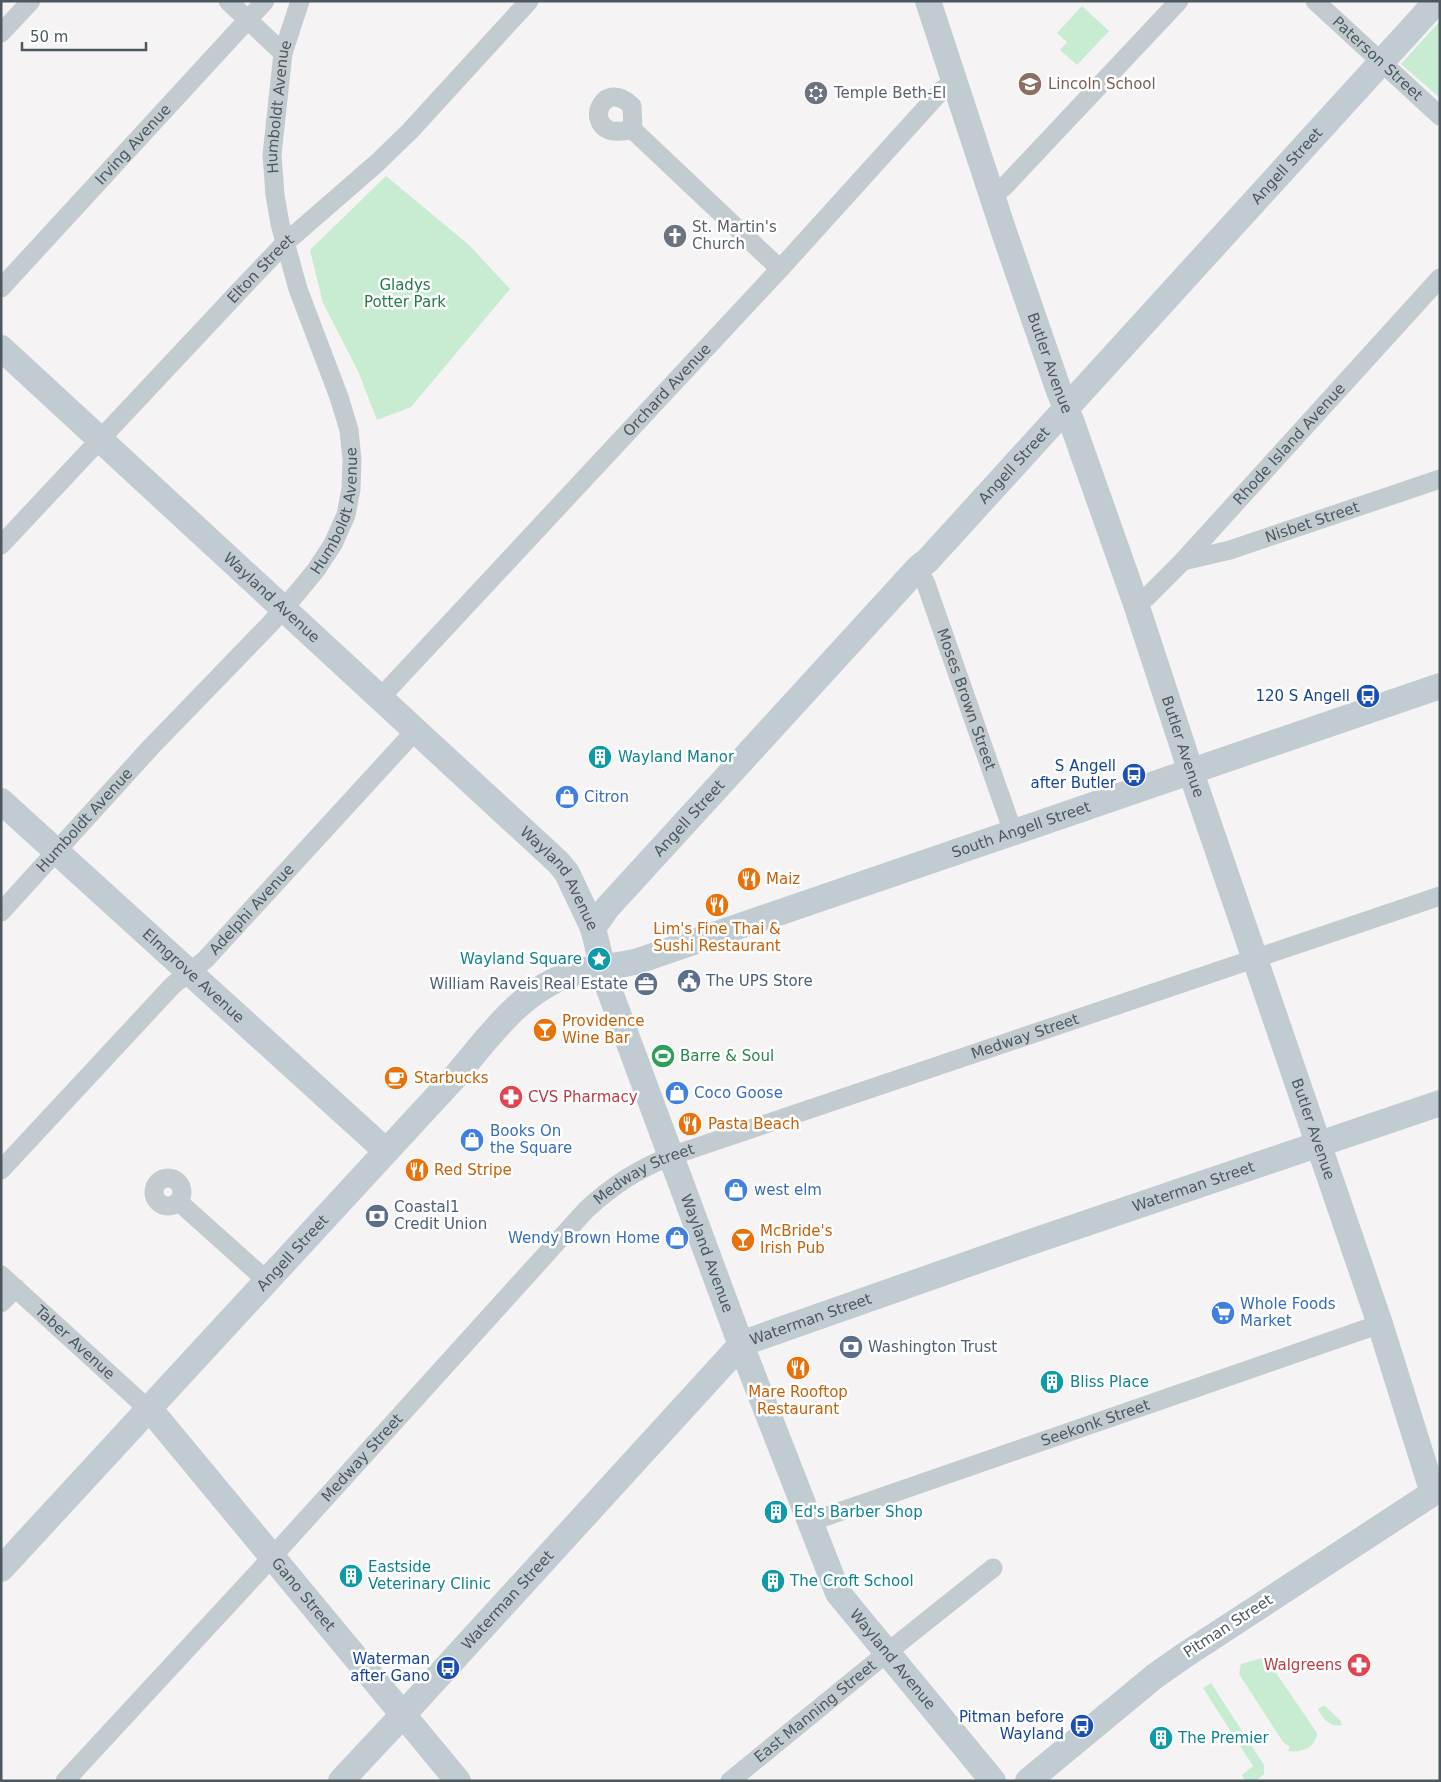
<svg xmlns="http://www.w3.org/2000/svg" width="1441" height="1782" font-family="'DejaVu Sans',sans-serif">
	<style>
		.green { fill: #c7ecd1 }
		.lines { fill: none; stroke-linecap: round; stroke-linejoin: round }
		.street { stroke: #c2cbd0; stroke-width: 19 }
		.secondary { stroke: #c1cbd2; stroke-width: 26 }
		.labels { text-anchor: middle; stroke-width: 5; stroke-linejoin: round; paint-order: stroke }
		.street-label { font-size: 15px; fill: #4c585f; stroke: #fff }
		.education-label { font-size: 15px; fill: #785e54; stroke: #fff; text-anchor: start }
		.worship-label { font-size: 15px; fill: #5b616d; stroke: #fff; text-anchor: start }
		.park-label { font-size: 15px; fill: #227b44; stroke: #fff }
		.transit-label { font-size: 15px; fill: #164399; stroke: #fff; text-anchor: end }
		.culture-label { font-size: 15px; fill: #0d838f; stroke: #fff; text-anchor: start }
		.shop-label { font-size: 15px; fill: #366cbe; stroke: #fff; text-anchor: start }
		.food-label { font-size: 15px; fill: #c56008; stroke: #fff; text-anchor: start }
		.service-label { font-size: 15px; fill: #4e5e75; stroke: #fff; text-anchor: start }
		.leisure-label { font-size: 15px; fill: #27864d; stroke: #fff; text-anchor: start }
		.health-label { font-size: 15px; fill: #be3a42; stroke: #fff; text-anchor: start }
	</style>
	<rect width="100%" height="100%" fill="#f5f3f3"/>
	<path class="green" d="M 1082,6 L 1109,31 L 1077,65 L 1060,50 L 1067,42 L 1057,33 Z
		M 1440,21 L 1440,98 L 1401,64 Z
		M 386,176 L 469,245 L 510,289 L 411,407 L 377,420 L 358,371 L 323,303 L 310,250 Z
		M 1265,1657 L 1317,1733 C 1316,1748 1301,1753 1288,1751 L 1290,1747 L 1283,1742 L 1239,1674 L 1241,1664 Z
		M 1211,1683 L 1264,1765 L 1264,1774 L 1256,1781 L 1245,1781 L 1242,1775 L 1253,1766 L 1203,1688 Z
		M 1323,1706 L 1325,1706 L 1340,1720 L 1342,1725 C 1330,1728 1323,1719 1318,1709 Z"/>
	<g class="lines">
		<g class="street">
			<path d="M 228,1 L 283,53"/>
			<path id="s1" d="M 1315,1 L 1440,116"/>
			<path d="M 1,33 L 31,1"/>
			<path d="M 633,130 L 632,106 C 604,79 586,121 609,130 C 616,133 626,130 633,130 L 780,269"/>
			<path d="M 992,195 L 1004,187 L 1179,1"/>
			<path id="s2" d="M 1,288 L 265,1"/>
			<path id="s3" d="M 1,545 L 244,286 L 285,243 L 377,163 L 410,131 L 529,1"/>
			<path id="s4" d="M 1183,561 L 1230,550 L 1440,479"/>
			<path id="s5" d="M 918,568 L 926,584 L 1013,832"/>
			<path id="s6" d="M 1136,604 L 1147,597 L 1183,561 L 1440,278"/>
			<path id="s7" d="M 380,698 L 780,269 L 942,90 L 954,82"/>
			<path id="s8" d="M 1,912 L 151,747 L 270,624 L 297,593 L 316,570 L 333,544 L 346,515 L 351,489 L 352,460 L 349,430 L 339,397 L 298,289 L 280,224 L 275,195 L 272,155 L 283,53 L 300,1"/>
			<path id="s9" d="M 1,1170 L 173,985 L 205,960 L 416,730"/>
			<circle cx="168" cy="1192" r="14"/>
			<path d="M 179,1202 L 266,1280"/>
			<path id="s10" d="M 1,1275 L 148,1409"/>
			<path d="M 1,1303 L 16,1288"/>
			<path id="s11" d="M 810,1522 L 1380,1324"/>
			<path id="s12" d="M 65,1781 L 273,1556 L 586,1210 C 613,1185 638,1169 671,1156 L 1440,896"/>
			<path id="s13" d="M 730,1781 L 899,1643 L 993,1568"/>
		</g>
		<g class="secondary">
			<path id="s14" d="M 928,1 L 1004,232 L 1059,391 L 1072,423 L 1136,604 L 1194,781 L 1380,1324 L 1433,1493 L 1185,1655 L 1155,1676 L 1028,1781"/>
			<path id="s15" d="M 1,348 L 559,863 L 567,873 L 593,928 L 606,981 L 741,1345 L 838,1593 L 993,1781"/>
			<path id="s16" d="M 1,801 L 386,1151"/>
			<path id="s17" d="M 593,928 L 607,908 L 918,568 L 928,560 L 1437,1"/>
			<path id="s18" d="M 148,1409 L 158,1419 L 458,1781"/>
			<path id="s19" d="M 1,1569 L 454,1078 C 489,1037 521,989 574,973 C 595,966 617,967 638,961 L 1440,686"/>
			<path id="s20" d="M 341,1781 L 400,1718 L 737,1349 L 746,1342 L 1025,1244 L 1440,1103"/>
		</g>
	</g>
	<defs>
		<g id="school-disc" transform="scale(1.25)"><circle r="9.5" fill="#8d6e63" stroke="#fff"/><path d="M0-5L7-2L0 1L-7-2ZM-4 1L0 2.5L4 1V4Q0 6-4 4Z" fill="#fff"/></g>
		<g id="synagogue-disc" transform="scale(1.25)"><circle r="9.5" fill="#6b7280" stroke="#fff"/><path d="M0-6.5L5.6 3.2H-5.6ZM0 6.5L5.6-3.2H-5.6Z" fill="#fff"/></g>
		<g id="church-disc" transform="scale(1.25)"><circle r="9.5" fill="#6b7280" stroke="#fff"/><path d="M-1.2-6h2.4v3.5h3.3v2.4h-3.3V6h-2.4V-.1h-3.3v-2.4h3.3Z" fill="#fff"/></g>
		<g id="bus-disc" transform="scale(1.25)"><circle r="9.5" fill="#1a4fb4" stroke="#fff"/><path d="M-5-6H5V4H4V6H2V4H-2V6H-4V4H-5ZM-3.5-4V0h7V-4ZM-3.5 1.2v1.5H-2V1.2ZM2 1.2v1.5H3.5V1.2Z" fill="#fff"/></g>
		<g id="building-disc" transform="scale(1.25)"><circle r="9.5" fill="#0f9aa8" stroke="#fff"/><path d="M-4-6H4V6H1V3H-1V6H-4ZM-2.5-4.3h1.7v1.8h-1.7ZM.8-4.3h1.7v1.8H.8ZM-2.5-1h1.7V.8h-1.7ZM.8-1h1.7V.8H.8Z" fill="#fff"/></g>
		<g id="shop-disc" transform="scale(1.25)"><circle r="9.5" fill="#3f7fe0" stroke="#fff"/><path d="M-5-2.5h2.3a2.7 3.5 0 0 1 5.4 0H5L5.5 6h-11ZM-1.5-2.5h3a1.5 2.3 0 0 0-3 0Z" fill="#fff"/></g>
		<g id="restaurant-disc" transform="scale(1.25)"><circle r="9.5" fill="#e8710a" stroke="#fff"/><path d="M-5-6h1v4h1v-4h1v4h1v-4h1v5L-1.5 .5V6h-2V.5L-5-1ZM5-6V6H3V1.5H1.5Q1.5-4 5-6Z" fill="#fff"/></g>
		<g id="sight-disc" transform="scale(1.25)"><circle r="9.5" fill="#0f9aa8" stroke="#fff"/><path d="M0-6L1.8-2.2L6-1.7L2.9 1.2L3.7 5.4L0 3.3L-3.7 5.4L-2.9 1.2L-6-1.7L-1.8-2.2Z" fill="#fff"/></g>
		<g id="civic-disc" transform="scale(1.25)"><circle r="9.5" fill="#5c6f8a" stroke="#fff"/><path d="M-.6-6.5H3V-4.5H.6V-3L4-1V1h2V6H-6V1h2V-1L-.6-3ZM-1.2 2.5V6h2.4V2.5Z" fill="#fff"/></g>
		<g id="office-disc" transform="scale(1.25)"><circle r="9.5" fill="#5c6f8a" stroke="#fff"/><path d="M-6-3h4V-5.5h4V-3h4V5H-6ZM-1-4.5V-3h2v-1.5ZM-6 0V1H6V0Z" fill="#fff"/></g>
		<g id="bar-disc" transform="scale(1.25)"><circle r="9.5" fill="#e8710a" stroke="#fff"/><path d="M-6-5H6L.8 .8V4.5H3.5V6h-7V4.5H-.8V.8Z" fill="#fff"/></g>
		<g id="stadium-disc" transform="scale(1.25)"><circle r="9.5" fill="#2e9e5b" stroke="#fff"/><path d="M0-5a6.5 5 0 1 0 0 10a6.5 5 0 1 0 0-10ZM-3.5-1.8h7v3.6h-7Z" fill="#fff"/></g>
		<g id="cafe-disc" transform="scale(1.25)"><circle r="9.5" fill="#e8710a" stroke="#fff"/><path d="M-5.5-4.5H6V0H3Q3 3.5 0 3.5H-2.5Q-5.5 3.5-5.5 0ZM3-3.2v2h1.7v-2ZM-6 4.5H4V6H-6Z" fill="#fff"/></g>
		<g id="pharmacy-disc" transform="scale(1.25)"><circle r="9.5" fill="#e0444e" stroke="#fff"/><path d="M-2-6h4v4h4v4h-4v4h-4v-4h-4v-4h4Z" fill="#fff"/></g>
		<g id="bank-disc" transform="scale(1.25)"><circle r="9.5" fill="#5c6f8a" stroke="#fff"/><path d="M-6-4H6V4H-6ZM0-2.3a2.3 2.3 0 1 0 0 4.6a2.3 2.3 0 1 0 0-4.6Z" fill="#fff"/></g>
		<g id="supermarket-disc" transform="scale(1.25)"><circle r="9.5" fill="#3f7fe0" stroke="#fff"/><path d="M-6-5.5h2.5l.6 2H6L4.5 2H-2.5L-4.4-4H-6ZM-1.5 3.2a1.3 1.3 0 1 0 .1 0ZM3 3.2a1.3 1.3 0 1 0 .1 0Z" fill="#fff"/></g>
	</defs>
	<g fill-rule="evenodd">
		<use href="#school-disc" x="1030" y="84"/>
		<use href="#synagogue-disc" x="816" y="93"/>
		<use href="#church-disc" x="675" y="236"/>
		<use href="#bus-disc" x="1368" y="696"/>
		<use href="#building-disc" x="600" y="757"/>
		<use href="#bus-disc" x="1134" y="775"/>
		<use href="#shop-disc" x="567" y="797"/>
		<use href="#restaurant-disc" x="749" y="879"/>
		<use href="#restaurant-disc" x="717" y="905"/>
		<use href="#sight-disc" x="599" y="959"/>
		<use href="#civic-disc" x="689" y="981"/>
		<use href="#office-disc" x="646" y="984"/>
		<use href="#bar-disc" x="545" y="1030"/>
		<use href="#stadium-disc" x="663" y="1056"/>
		<use href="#cafe-disc" x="396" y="1078"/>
		<use href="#shop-disc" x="677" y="1093"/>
		<use href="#pharmacy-disc" x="511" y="1097"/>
		<use href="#restaurant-disc" x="690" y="1124"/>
		<use href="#shop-disc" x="472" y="1140"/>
		<use href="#restaurant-disc" x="417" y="1170"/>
		<use href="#shop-disc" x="736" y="1190"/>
		<use href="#bank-disc" x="377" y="1216"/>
		<use href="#shop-disc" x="677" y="1238"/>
		<use href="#bar-disc" x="743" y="1240"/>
		<use href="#supermarket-disc" x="1223" y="1313"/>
		<use href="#bank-disc" x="851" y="1347"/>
		<use href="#restaurant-disc" x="798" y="1368"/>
		<use href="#building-disc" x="1052" y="1382"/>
		<use href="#building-disc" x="776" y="1512"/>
		<use href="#building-disc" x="351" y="1576"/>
		<use href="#building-disc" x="773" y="1581"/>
		<use href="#pharmacy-disc" x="1359" y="1665"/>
		<use href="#bus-disc" x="448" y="1668"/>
		<use href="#bus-disc" x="1082" y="1726"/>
		<use href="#building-disc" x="1161" y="1738"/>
	</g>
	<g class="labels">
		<g class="street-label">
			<text dy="5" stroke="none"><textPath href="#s1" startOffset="85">Paterson Street</textPath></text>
			<text dy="5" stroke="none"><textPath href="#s8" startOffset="949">Humboldt Avenue</textPath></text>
			<text dy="5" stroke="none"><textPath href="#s2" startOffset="195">Irving Avenue</textPath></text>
			<text dy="5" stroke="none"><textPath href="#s17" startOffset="1031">Angell Street</textPath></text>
			<text dy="5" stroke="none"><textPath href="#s3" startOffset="379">Elton Street</textPath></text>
			<text dy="5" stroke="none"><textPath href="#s14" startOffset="382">Butler Avenue</textPath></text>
			<text dy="5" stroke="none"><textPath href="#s7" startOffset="421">Orchard Avenue</textPath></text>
			<text dy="5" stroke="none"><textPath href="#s6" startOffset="222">Rhode Island Avenue</textPath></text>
			<text dy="5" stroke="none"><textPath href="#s17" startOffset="626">Angell Street</textPath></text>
			<text dy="5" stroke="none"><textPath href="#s8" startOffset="529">Humboldt Avenue</textPath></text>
			<text dy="5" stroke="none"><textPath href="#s4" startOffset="135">Nisbet Street</textPath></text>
			<text dy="5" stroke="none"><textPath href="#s15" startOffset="368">Wayland Avenue</textPath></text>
			<text dy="5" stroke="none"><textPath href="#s5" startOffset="140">Moses Brown Street</textPath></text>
			<text dy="5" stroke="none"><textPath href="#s14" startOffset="788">Butler Avenue</textPath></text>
			<text dy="5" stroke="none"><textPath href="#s17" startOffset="146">Angell Street</textPath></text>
			<text dy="5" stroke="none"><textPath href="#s8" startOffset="124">Humboldt Avenue</textPath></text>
			<text dy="5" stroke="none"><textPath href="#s19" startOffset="1300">South Angell Street</textPath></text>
			<text dy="5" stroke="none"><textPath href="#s15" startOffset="772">Wayland Avenue</textPath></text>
			<text dy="5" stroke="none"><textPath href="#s9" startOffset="362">Adelphi Avenue</textPath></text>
			<text dy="5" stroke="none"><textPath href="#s16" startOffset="260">Elmgrove Avenue</textPath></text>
			<text dy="5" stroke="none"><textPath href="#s12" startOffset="1248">Medway Street</textPath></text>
			<text dy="5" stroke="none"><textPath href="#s14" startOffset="1192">Butler Avenue</textPath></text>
			<text dy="5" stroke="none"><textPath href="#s12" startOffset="842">Medway Street</textPath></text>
			<text dy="5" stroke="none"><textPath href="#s20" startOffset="1071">Waterman Street</textPath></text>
			<text dy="5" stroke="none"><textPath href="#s19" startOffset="430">Angell Street</textPath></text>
			<text dy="5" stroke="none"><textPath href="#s15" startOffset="1178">Wayland Avenue</textPath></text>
			<text dy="5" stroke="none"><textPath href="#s20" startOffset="666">Waterman Street</textPath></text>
			<text dy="5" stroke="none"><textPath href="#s10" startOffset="100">Taber Avenue</textPath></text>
			<text dy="5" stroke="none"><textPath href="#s11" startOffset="302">Seekonk Street</textPath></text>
			<text dy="5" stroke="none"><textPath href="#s12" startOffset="439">Medway Street</textPath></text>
			<text dy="5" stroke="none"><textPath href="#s18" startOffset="242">Gano Street</textPath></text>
			<text dy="5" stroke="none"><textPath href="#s20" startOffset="246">Waterman Street</textPath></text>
			<text transform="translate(1228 1626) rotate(-33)" y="5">Pitman Street</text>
			<text dy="5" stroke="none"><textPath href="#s15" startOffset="1628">Wayland Avenue</textPath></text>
			<text dy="5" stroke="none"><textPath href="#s13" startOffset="110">East Manning Street</textPath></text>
		</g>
		<g class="education-label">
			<text x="1048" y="89">Lincoln School</text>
		</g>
		<g class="worship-label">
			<text x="834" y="98">Temple Beth-El</text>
			<text x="692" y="232">St. Martin's<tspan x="692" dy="17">Church</tspan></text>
		</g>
		<g class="park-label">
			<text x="405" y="290">Gladys<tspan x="405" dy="17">Potter Park</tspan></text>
		</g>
		<g class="transit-label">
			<text x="1350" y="701">120 S Angell</text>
			<text x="1116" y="771">S Angell<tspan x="1116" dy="17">after Butler</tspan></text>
			<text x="430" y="1664">Waterman<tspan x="430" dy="17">after Gano</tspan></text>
			<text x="1064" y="1722">Pitman before<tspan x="1064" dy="17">Wayland</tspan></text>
		</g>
		<g class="culture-label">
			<text x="618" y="762">Wayland Manor</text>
			<text x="582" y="964" text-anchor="end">Wayland Square</text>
			<text x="1070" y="1387">Bliss Place</text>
			<text x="794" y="1517">Ed's Barber Shop</text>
			<text x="368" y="1572">Eastside<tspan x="368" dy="17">Veterinary Clinic</tspan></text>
			<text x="790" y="1586">The Croft School</text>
			<text x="1178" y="1743">The Premier</text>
		</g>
		<g class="shop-label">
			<text x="584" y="802">Citron</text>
			<text x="694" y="1098">Coco Goose</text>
			<text x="490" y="1136">Books On<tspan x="490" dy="17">the Square</tspan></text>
			<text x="754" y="1195">west elm</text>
			<text x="660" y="1243" text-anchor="end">Wendy Brown Home</text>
			<text x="1240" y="1309">Whole Foods<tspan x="1240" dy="17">Market</tspan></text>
		</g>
		<g class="food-label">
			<text x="766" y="884">Maiz</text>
			<text x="717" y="934" text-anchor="middle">Lim's Fine Thai &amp;<tspan x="717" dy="17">Sushi Restaurant</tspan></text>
			<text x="562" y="1026">Providence<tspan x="562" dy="17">Wine Bar</tspan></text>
			<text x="414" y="1083">Starbucks</text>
			<text x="708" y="1129">Pasta Beach</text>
			<text x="434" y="1175">Red Stripe</text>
			<text x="760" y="1236">McBride's<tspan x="760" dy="17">Irish Pub</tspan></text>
			<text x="798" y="1397" text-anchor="middle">Mare Rooftop<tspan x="798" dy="17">Restaurant</tspan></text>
		</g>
		<g class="service-label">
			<text x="706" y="986">The UPS Store</text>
			<text x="628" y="989" text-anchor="end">William Raveis Real Estate</text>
			<text x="394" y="1212">Coastal1<tspan x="394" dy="17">Credit Union</tspan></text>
			<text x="868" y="1352">Washington Trust</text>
		</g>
		<g class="leisure-label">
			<text x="680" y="1061">Barre &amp; Soul</text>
		</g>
		<g class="health-label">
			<text x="528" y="1102">CVS Pharmacy</text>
			<text x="1342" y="1670" text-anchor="end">Walgreens</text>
		</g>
	</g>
	<rect width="1441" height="1782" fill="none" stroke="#4c585f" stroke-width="5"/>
	<path d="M22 42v8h124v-8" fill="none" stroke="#4c585f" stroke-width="2.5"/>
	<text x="30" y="42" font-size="15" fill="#4c585f" stroke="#ffffff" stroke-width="4" paint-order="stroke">50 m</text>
</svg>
